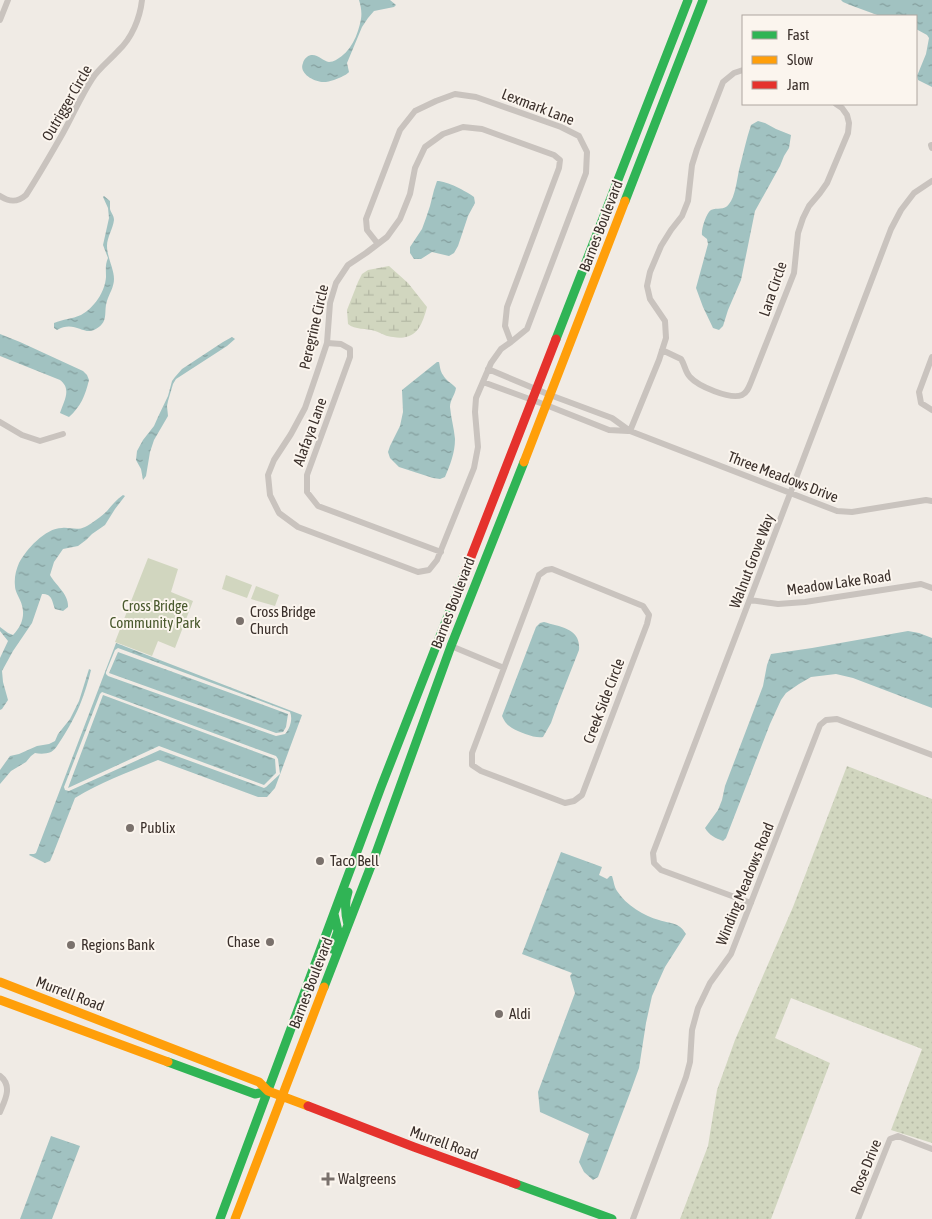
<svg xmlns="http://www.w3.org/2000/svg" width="932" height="1219" font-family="'Asap Condensed',sans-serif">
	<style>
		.grass { fill: url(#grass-dots) }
		.wetland { fill: url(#wetland-marsh) }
		.park { fill: #d1d6bf }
		.water { fill: url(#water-ripples); fill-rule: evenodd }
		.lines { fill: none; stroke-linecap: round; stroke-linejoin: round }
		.street { stroke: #c9c3be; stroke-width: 6 }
		.fast { stroke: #30b455; stroke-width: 9 }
		.slow { stroke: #ff9f0a; stroke-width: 9 }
		.jam { stroke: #e5322d; stroke-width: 9 }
		.poi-dot { fill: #7a716c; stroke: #fbf5ee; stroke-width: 2 }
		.labels { text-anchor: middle; stroke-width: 4; stroke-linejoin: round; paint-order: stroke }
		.street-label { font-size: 15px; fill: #3b302b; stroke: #fbf5ee }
		.park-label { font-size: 15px; fill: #4a5a2e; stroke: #fbf5ee }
		.poi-label { font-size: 15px; fill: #3b302b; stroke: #fbf5ee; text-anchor: start }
	</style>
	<defs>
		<pattern id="grass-dots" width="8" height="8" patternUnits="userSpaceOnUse" patternTransform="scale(1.25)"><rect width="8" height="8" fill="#d1d6bf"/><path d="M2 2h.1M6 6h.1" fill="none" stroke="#b4b8a4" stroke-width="1.8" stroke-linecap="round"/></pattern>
		<pattern id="wetland-marsh" width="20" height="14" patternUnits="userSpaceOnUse" patternTransform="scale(1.25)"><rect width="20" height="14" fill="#d1d6bf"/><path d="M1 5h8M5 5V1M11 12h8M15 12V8" fill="none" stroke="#b4b8a4"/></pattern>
		<pattern id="water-ripples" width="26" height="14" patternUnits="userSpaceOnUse" patternTransform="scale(1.25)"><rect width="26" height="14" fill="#a1c2c1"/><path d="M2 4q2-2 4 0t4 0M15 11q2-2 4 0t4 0" fill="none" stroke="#849e9d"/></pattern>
	</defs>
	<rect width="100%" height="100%" fill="#f0ebe5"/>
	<path class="grass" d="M 847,766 L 932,799 L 932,1143 L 891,1130 L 922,1049 L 791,998 L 775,1038 L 830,1063 L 771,1219 L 680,1219 L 708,1146 L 717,1090 L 735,1040 L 793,907 Z"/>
	<path class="wetland" d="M 389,266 L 408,283 L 427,307 C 422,326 416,341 393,337 C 387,337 381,333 375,331 C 366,328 355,330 348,324 L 347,310 L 358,282 L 362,274 L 368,270 Z"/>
	<path class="park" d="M 148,558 L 178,569 L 171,592 L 193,601 L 175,648 L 158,641 L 152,656 L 115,642 Z
		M 226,575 L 252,585 L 247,598 L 222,589 Z
		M 256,586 L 279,595 L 275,606 L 251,599 Z"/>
	<path class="water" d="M 359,0 L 390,0 L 396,5 L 394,7 L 374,11 L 368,18 L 362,27 L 347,63 L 349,72 C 346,76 330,82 325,82 C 316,83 298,74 303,63 C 304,59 307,56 311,55 C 318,54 323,61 329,62 C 331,62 334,61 336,60 C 351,52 358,35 361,19 C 362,13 361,6 359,0 Z
		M 841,0 L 932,0 L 932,87 L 918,80 L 917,76 L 926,54 L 929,38 L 927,35 L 916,29 L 916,16 L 880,16 L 850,5 L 843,2 Z
		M 758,121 L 765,123 L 776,129 L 791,135 L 789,148 L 784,156 L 780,166 L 755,211 L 741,280 L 728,310 L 723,326 L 719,330 L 713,328 L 703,307 L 696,288 L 708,244 L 707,239 L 702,235 C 701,230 706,213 711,210 C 717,207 724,211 729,204 C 735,197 737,180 739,170 C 743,155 746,140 751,125 Z
		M 437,181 C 447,181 466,191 474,197 L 475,203 L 468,216 L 458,246 L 454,253 L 449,256 L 432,252 L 421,259 L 414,259 L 410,253 L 410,247 L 422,229 L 426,218 L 430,206 L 434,190 Z
		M 104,196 L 110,201 C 110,204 110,206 110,209 C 111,213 114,215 114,220 C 113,229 107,237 107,246 C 107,257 114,269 114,279 C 114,287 109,294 107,301 C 103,313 110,322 94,330 C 83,335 74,320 57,330 L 54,328 L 54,323 C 63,319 72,319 81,315 C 94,308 105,292 106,277 C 106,269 105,265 108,258 L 103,245 L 109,218 L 108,208 L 103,197 Z
		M 0,334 L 20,342 L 83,371 L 87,375 L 89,380 C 85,396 81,406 69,417 L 60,413 C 64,401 72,389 60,380 L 0,356 Z
		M 232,337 L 235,339 L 227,346 L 176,379 L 173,384 L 168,401 L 167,406 L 168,416 L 154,440 L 150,452 L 146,476 L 143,480 L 141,469 L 136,460 L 137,451 L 143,440 L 154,426 L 158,417 L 168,396 L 172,381 L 175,377 L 182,369 L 223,342 Z
		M 437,362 L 439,362 C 440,366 440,371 443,375 C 446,381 452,383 456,388 C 455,395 450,400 450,407 C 451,418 454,428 455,439 C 455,453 450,465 445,477 L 440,479 L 433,478 L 399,467 L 390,458 L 388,452 L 390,446 L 400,426 L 403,412 L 402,390 Z
		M 123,495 L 125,496 L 115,509 L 105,525 L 92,534 L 86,540 L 78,546 L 63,549 L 54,562 L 50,575 C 56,586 69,594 68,607 L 63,611 L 55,609 C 52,602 53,594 42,594 L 32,623 L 13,651 L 2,671 L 3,682 L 8,700 L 2,709 L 0,710 L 0,658 L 8,641 L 0,631 L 0,627 L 8,633 L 13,635 C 23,625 26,613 20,600 C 18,595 15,591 15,586 C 14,578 16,570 19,563 C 26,550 45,528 62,528 C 70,527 77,531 85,527 C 91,524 102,516 107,511 C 112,505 116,500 123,495 Z
		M 544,622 C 560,627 581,628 579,650 L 557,706 L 551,723 L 543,737 C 536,739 519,732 512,728 C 507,725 504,721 502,716 L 536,627 L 540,623 Z
		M 908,631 L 919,633 L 932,638 L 932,708 L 853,678 L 836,674 L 811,677 L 799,684 L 786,693 L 781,700 L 770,724 L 726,838 L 723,841 C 715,838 709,835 705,828 L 718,810 L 722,800 L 725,786 L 763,686 L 767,665 L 771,654 L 812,648 Z
		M 116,643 L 302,715 L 275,788 L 267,797 L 258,797 L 158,760 C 131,771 101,782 75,798 L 53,854 L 50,861 L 45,863 L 29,855 L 30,854 L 34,854 L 36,853 ZM 118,648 L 290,712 C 293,719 290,728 285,734 L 276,736 L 108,676 L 106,674 L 106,672 L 115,650 ZM 102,692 L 276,756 L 278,759 L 280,774 L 266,787 L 264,788 L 160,750 L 69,791 L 65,790 L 64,787 L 100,694 Z
		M 118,652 L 288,714 L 286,727 L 283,732 L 276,733 L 109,673 Z
		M 89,669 L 91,670 C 84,698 77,715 61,740 C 58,744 56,749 51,752 C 46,754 40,754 35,753 L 31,756 L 26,762 L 11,771 L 0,784 L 0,770 L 10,756 L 19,754 L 37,746 L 49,744 L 55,741 L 58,734 L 70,719 L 79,701 Z
		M 103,695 L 275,759 L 276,773 L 264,785 L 159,746 L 68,788 Z
		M 561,852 L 602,867 L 599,875 L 607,879 L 610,876 L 612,876 C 614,882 614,886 617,891 C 626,905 644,916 659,920 C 671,924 679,922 686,934 L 665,967 L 652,996 L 646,1023 L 639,1068 L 630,1093 L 598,1177 L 593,1180 L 584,1172 L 579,1162 L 589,1134 L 540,1112 L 538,1092 L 575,993 L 570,976 L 572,973 L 522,954 Z
		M 51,1136 L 80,1146 L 52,1219 L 20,1219 Z"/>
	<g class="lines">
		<path class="street" d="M 0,20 L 8,0
			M 463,127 L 482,129 L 554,155 L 560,160 L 559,168 L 507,307 L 505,326 L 511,342 L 501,349 L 491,363 L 476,398 L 475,412 L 478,447 L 474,468 L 437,560 L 429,570 L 418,572 L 298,527 L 279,513 L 270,495 L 268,475 L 274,460 L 291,434 L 305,408 L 317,373 L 327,343 L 330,303 L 336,283 L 348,265 L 366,253 L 387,237 L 400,219 L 410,194 L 415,168 L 425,147 L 443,134 Z
			M 931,145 L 932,148
			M 0,196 C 9,202 17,203 26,195 C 39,175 51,154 63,133 C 73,115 81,96 92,79 C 99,68 110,60 118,51 C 132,38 140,18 142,0
			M 378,244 L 367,230 L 366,219 L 400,130 L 415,111 L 436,101 L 455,94 L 476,97 L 561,127 L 579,136 L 587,152 L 586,173 L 527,329 L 511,342
			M 327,343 L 341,344 L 350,349 L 350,357 L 307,475 L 307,492 L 318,506 L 441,552
			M 662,350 L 681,359 C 685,365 685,372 690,377 C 698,386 730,400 742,395 C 747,393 749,387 751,382 L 794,273 L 798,233 L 803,218 L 809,206 L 820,193 L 827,183 L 848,133 L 849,123 L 847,115 L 842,108 L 836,104
			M 932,357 L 919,392 L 921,403 L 932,410
			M 488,369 L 550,395 L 612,418 L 630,431 L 837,511 L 852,512 L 926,500 L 932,501
			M 483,382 L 546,405 L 609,430 L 628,431
			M 0,422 L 22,435 L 40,441 L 63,434
			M 630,431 L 659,360 L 666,338 L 665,321 L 650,299 L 647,286 L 650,272 L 661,246 L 671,230 L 682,216 L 688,201 L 692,165 L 697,149 L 723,82 L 734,73 L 743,70
			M 552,569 L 643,606 L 649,615 L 647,624 L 582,795 L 574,801 L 565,803 L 481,771 L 472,765 L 472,753 L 539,575 L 546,570 Z
			M 750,600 L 778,604 L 805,602 L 921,584 L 932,588
			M 451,646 L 504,668
			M 751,903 L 661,870 L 654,863 L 653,853 L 891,229 L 901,210 L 914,193 L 932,181
			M 0,1076 C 13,1086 5,1100 0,1112
			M 633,1219 L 686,1077 L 690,1062 L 692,1030 L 698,1008 L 710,983 L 731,954 L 820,725 L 826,720 L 837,719 L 932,755
			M 858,1219 L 890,1139 L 898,1136 L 932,1149"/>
		<path class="fast" d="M 625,201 L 703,0
			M 556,339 L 688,0
			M 348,892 C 344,903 345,913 348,925
			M 332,949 L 338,931 L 334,914
			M 324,987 L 376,853 L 451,646 L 524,462
			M 168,1062 L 255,1094 L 268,1091
			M 516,1184 L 612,1219
			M 220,1219 L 381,787 L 464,575"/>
		<path class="slow" d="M 524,462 L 625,201
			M 0,982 L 259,1082 L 268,1091 L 308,1106
			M 0,1000 L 168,1062
			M 235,1219 L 324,987"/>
		<path class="jam" d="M 464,575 L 556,339
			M 308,1106 L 414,1147 L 516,1184"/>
	</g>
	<g class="poi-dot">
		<circle cx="240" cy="621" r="5"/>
		<circle cx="130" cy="828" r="5"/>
		<circle cx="320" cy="861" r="5"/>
		<circle cx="270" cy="942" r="5"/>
		<circle cx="71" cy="945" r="5"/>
		<circle cx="499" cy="1014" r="5"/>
		<path d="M325.5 1171.5h5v5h5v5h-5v5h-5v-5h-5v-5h5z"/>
	</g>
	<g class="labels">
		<g class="street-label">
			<text transform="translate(67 103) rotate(-60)" y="5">Outrigger Circle</text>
			<text transform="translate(538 107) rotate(21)" y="5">Lexmark Lane</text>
			<text transform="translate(601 226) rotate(-69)" y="5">Barnes Boulevard</text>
			<text transform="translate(773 289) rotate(-71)" y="5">Lara Circle</text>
			<text transform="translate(314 327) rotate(-77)" y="5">Peregrine Circle</text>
			<text transform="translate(310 432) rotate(-70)" y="5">Alafaya Lane</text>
			<text transform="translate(783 477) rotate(21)" y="5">Three Meadows Drive</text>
			<text transform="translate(752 561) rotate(-69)" y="5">Walnut Grove Way</text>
			<text transform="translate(839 583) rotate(-8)" y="5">Meadow Lake Road</text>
			<text transform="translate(453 603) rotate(-69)" y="5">Barnes Boulevard</text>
			<text transform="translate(604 701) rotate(-69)" y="5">Creek Side Circle</text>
			<text transform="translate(745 884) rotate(-68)" y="5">Winding Meadows Road</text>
			<text transform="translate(311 983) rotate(-69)" y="5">Barnes Boulevard</text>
			<text transform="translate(70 994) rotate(21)" y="5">Murrell Road</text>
			<text transform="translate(444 1143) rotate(20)" y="5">Murrell Road</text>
			<text transform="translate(866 1167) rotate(-68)" y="5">Rose Drive</text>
		</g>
		<g class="park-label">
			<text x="155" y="611">Cross Bridge<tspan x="155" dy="17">Community Park</tspan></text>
		</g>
		<g class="poi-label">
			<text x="250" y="617">Cross Bridge<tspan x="250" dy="17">Church</tspan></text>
			<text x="140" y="833">Publix</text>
			<text x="330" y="866">Taco Bell</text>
			<text x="260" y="947" text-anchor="end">Chase</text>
			<text x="81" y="950">Regions Bank</text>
			<text x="509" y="1019">Aldi</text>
			<text x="338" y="1184">Walgreens</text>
		</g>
	</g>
	<rect x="742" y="15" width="175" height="90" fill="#fbf5ee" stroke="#aea6a0"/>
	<rect x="752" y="31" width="25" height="8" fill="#30b455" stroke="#aea6a0"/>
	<text x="787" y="40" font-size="15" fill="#3b302b">Fast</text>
	<rect x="752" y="56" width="25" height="8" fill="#ff9f0a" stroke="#aea6a0"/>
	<text x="787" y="65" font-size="15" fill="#3b302b">Slow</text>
	<rect x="752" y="81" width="25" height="8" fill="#e5322d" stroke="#aea6a0"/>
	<text x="787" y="90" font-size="15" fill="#3b302b">Jam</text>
</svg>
